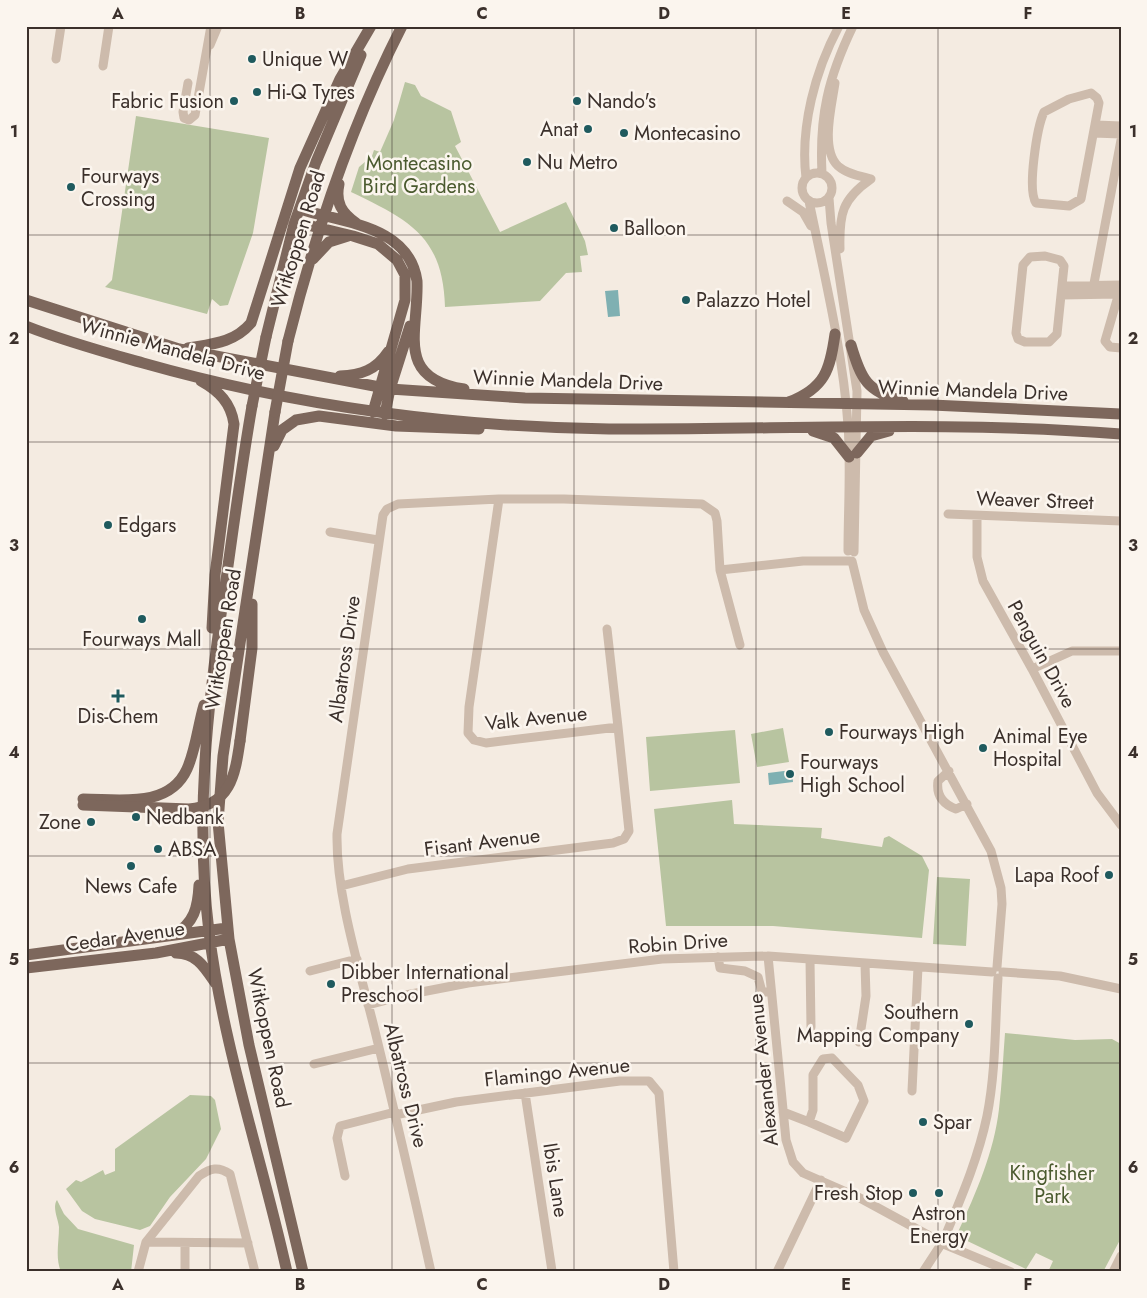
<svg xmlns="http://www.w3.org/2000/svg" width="1147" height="1298" font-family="Jost,sans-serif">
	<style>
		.green { fill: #b8c4a0 }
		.water { fill: #7fb0b2 }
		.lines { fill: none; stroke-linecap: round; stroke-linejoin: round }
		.minor { stroke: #cdbbac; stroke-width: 9 }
		.major { stroke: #7d675c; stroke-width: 11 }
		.major-bridge { stroke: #7d675c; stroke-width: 11 }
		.grid { fill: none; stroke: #3b302b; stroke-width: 1; stroke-opacity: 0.55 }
		.poi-dot { fill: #1f5a5e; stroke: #fbf5ee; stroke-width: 2 }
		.labels { text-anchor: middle; stroke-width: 5; stroke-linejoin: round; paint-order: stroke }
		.poi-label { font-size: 20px; fill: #3b302b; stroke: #fbf5ee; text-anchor: start }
		.park-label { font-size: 20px; fill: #4a5a2e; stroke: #fbf5ee }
		.street-label { font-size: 20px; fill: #3b302b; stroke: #fbf5ee }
		.neatline { fill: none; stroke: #3b302b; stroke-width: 2 }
		.grid-label { font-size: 16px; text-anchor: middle; font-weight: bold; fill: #3b302b }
	</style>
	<rect width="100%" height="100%" fill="#f4ebe1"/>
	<path class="green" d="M 405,82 L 415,85 L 421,96 L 451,111 L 461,142 L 455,146 L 500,232 L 566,202 L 585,241 L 588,255 L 580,256 L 582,272 L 566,273 L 540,301 L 445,307 C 443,236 409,220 351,192 L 359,167 L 372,156 L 374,150 L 380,152 L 394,120 Z
		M 136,116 L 269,138 L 253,233 L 228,305 L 220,306 L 212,299 L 207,314 L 105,287 L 112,280 Z
		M 783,728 L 789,762 L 757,767 L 751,734 Z
		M 735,730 L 740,783 L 650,791 L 646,737 Z
		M 732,800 L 734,824 L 822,828 L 821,838 L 882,847 L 884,838 L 889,836 L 922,856 L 929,870 L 922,938 L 773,926 L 666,926 L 654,809 Z
		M 937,877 L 970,879 L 966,946 L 933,944 Z
		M 1005,1033 L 1075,1040 L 1112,1039 L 1121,1044 L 1121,1238 L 1103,1272 L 1048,1272 L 1053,1261 L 1036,1253 L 1026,1269 L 959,1237 L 958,1232 C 976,1193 994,1152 999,1109 C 1002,1084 1003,1058 1005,1033 Z
		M 190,1095 L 211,1096 L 215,1100 L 221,1129 L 206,1159 L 170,1197 L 150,1226 L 140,1230 L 95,1219 L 82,1211 L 66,1189 L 76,1180 L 81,1182 L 103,1170 L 105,1175 L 115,1171 L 115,1149 Z
		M 57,1200 L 64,1214 L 78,1229 L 134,1245 L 131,1272 L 61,1272 C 55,1257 59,1243 59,1227 C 58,1219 52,1207 57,1200 Z"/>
	<path class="water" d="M 618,290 L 620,316 L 608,317 L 605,291 Z
		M 792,770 L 793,782 L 769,785 L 768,773 Z"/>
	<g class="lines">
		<path class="minor" d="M 210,45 L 218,26
			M 56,59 L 61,26
			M 103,66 L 109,26
			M 188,83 L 183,112 L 184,118 L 189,120 L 195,115 L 211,26
			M 835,83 C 832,105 820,149 838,166 C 847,174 860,176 871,179
			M 1091,93 L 1097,98 L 1099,103 L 1081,199 L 1069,206 L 1036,203 C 1027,190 1037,127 1044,112 L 1069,99 Z
			M 1096,125 L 1121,126
			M 1094,133 L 1121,134
			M802 188a15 15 0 1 1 30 0a15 15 0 1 1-30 0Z
			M 822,173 C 819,116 828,78 853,26
			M 806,178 C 800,127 815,71 839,26
			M 829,198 L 831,223 L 857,391 L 854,552
			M 787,201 L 803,212 L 811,226
			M 809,201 C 824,274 843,352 848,425 C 851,467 848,509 848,551
			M 840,249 C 839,214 842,199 871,179
			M 1045,256 L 1060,260 L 1064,266 L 1057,334 L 1049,342 L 1025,342 L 1018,339 L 1016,333 L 1023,265 L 1030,257 Z
			M 1062,286 L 1121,285
			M 1121,286 L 1105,341 L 1110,347 L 1121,348
			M 1092,294 L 1121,140
			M 1061,295 L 1118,294
			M 948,514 L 1121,521
			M 977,516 L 977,557 L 983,581 L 1032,669 L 1097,793 L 1121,825
			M 330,532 L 378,540
			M 852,561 L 864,610 L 883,652 L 991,851 L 1001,888 L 1002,904 L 997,967
			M 720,570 L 803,561 L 850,561
			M 607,629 L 618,727
			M 1032,669 L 1072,651 L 1121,651
			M 949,771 L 938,781 C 936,795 943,804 956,809 L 967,804
			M 341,886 L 408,869 L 613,843 L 624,839 L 629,831 L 618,727 L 486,743 L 474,740 L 468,733 L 469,707 L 499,499
			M 768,956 L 786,1140 L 793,1162 L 803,1173 L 858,1197 L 939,1241
			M 718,957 L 720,968 L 745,971 L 758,977 L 762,992 L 771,992
			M 810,960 L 811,1027
			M 310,971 L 357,959
			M 1003,972 L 1060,976 L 1121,989
			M 368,1005 L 406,995 L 468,983 L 662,959 L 768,956 L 992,972
			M 859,1042 L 866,996 L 865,964
			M 314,1064 L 379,1048
			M 912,1091 L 918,967
			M 525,1093 L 552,1271
			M 783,1112 L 809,1122 L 813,1110 L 813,1075 L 823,1059 L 832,1058 L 858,1085 L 864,1101 L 846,1138 L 809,1122
			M 395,1115 L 456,1102 L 620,1081 L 649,1081 L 659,1093 L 674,1272
			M 345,1176 L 337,1138 L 340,1126 L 395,1112
			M 944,1239 C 961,1198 978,1159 987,1116 C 996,1071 995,1023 998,978
			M 146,1242 L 248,1243
			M 185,1244 L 185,1272
			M 946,1245 L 1011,1272
			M 138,1272 L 146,1242 L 199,1176 C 211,1168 218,1166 230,1174 L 255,1272
			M 431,1272 C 413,1190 394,1109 374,1027 C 359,967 336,895 337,834 L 383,515 L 387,509 L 398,504 L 499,499 L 564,499 L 702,504 L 715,513 L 717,521 L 720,570 L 740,645
			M 777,1272 L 821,1180
			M 923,1272 L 940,1246
			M 1113,1272 L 1121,1256"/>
		<path class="major" d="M 339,184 C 335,203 342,213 356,223
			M 300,209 C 343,223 409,225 417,281 C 419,331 394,378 464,389
			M 295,222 L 353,236 L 378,244 L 397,260 L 405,275 L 405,300 L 373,412
			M 313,259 L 329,242 L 348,236
			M 26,300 L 179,349 L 390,389 L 525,398 L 932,405 L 1121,414
			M 26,326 C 64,341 104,352 143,363 C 295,406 452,427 609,429 C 780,430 950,420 1121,434
			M 266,337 L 294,224 L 316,162 L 361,55
			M 288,341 C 315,233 351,126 402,26
			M 851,345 C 861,379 867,392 903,401
			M 188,348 C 212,344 234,343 251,323 L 300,168 L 340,79 L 371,26
			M 340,376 C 361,375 376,370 388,352
			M 201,381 C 219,391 231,403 234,424 L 215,575 L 212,628
			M 789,402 C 825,388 830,370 835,334
			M 252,406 C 241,469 233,531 224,594 C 207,707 195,819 209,932 C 223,1047 262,1159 287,1272
			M 275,412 L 223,756 L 218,822 L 229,939 L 249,1045 L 303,1272
			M 385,414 L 390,389 L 410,326
			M 813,431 L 834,438 L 849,457
			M 274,446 L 282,430 L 296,420 L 319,416 L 396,426 L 479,429
			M 857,453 L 871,436 L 889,431
			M 240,741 L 252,648 L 252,604
			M 83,799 C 119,799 169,809 187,769 C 196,749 198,725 204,705
			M 174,934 C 194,924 198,907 199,885
			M 176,953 C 197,953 205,968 216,984
			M 26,955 L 227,928
			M 26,968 L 156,953 L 229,939"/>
		<path class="major-bridge" d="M 252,406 L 266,337
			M 275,412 L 288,341
			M 83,805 L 189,809 C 231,805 235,775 240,741"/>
	</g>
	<path class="grid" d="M 210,26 L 210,1272M 392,26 L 392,1272M 574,26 L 574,1272M 756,26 L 756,1272M 938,26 L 938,1272M 26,235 L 1121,235M 26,442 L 1121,442M 26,649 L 1121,649M 26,856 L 1121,856M 26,1063 L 1121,1063"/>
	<g class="poi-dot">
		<circle cx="252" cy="59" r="5"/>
		<circle cx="257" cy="92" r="5"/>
		<circle cx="234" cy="101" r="5"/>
		<circle cx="577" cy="101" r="5"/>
		<circle cx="588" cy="129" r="5"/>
		<circle cx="624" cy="133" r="5"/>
		<circle cx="527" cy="162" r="5"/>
		<circle cx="71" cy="187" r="5"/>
		<circle cx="614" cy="228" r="5"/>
		<circle cx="686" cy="300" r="5"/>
		<circle cx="108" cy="525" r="5"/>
		<circle cx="142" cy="619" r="5"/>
		<path d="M115.5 688.5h5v5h5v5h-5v5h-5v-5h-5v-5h5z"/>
		<circle cx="829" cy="732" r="5"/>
		<circle cx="983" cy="748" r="5"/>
		<circle cx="790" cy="774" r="5"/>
		<circle cx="136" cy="817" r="5"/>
		<circle cx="91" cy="822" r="5"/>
		<circle cx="158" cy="849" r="5"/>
		<circle cx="131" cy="866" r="5"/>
		<circle cx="1109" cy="875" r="5"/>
		<circle cx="331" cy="984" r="5"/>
		<circle cx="969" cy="1024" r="5"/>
		<circle cx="923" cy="1122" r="5"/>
		<circle cx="913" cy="1193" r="5"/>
		<circle cx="939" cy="1193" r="5"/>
	</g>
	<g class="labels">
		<g class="poi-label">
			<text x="262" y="66">Unique W</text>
			<text x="267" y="99">Hi-Q Tyres</text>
			<text x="224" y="108" text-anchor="end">Fabric Fusion</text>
			<text x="587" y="108">Nando's</text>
			<text x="578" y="136" text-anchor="end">Anat</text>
			<text x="634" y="140">Montecasino</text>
			<text x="537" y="169">Nu Metro</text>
			<text x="81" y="183">Fourways<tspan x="81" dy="23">Crossing</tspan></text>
			<text x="624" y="235">Balloon</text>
			<text x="696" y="307">Palazzo Hotel</text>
			<text x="118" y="532">Edgars</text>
			<text x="142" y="646" text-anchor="middle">Fourways Mall</text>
			<text x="118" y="723" text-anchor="middle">Dis-Chem</text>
			<text x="839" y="739">Fourways High</text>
			<text x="993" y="743">Animal Eye<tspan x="993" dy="23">Hospital</tspan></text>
			<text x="800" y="769">Fourways<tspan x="800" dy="23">High School</tspan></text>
			<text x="146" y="824">Nedbank</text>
			<text x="81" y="829" text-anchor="end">Zone</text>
			<text x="168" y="856">ABSA</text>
			<text x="1099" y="882" text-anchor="end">Lapa Roof</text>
			<text x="131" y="893" text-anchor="middle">News Cafe</text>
			<text x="341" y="979">Dibber International<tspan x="341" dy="23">Preschool</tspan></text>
			<text x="959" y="1019" text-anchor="end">Southern<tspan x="959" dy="23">Mapping Company</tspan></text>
			<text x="933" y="1129">Spar</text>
			<text x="903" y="1200" text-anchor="end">Fresh Stop</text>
			<text x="939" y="1220" text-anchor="middle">Astron<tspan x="939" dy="23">Energy</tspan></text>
		</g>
		<g class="park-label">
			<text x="419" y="170">Montecasino<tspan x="419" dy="23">Bird Gardens</tspan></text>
			<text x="1052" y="1180">Kingfisher<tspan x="1052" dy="23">Park</tspan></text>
		</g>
		<g class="street-label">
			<text transform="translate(298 239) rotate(-73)" y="7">Witkoppen Road</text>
			<text transform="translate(173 349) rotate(15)" y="7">Winnie Mandela Drive</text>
			<text transform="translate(568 380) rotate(2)" y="7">Winnie Mandela Drive</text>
			<text transform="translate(973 390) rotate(2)" y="7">Winnie Mandela Drive</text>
			<text transform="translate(1035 500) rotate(2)" y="7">Weaver Street</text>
			<text transform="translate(223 639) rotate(-81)" y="7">Witkoppen Road</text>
			<text transform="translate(1042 654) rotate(61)" y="7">Penguin Drive</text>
			<text transform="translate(344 659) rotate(-82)" y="7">Albatross Drive</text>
			<text transform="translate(536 718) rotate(-6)" y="7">Valk Avenue</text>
			<text transform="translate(482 842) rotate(-7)" y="7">Fisant Avenue</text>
			<text transform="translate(125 936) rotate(-8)" y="7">Cedar Avenue</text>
			<text transform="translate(678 943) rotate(-4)" y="7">Robin Drive</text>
			<text transform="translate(269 1038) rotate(78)" y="7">Witkoppen Road</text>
			<text transform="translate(763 1070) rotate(-96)" y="7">Alexander Avenue</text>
			<text transform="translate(557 1072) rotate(-6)" y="7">Flamingo Avenue</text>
			<text transform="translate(406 1085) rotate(76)" y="7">Albatross Drive</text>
			<text transform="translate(556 1180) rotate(81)" y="7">Ibis Lane</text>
		</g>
	</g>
	<rect width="1147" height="1298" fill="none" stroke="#fbf5ee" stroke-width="55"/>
	<rect x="28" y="28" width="1092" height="1242" class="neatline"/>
	<g class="grid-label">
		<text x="118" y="19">A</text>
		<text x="300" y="19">B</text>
		<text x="482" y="19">C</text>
		<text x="664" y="19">D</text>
		<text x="846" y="19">E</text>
		<text x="1028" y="19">F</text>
		<text x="14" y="137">1</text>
		<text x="1133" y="137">1</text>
		<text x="14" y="344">2</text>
		<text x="1133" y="344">2</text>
		<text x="14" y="551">3</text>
		<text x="1133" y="551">3</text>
		<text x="14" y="758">4</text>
		<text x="1133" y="758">4</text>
		<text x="14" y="965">5</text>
		<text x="1133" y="965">5</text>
		<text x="14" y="1173">6</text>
		<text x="1133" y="1173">6</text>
		<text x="118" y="1290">A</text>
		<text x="300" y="1290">B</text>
		<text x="482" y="1290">C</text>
		<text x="664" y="1290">D</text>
		<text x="846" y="1290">E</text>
		<text x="1028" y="1290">F</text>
	</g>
</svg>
